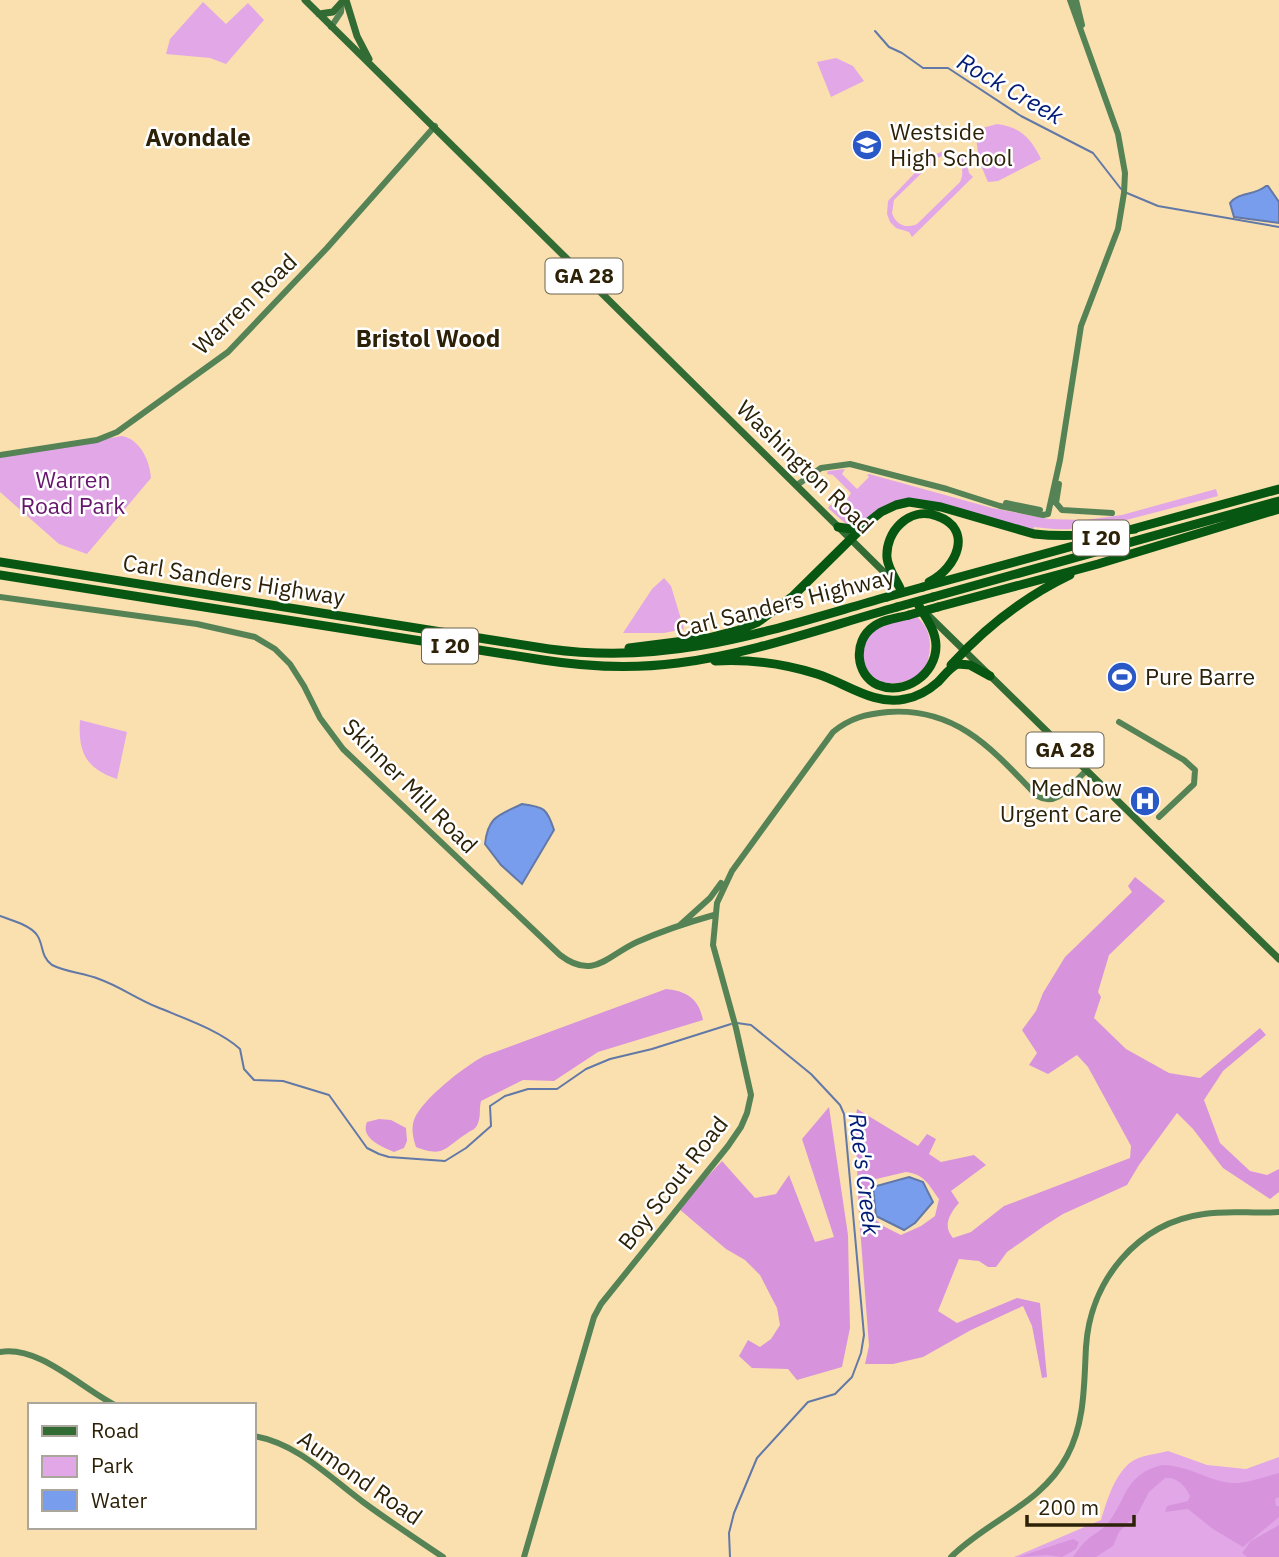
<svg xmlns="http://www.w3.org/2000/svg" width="1279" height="1557" font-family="'IBM Plex Sans',sans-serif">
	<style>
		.green { fill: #e2a7e7; fill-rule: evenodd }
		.forest { fill: #d794dc; fill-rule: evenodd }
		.water { fill: #789dec; stroke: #6278a7; stroke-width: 2 }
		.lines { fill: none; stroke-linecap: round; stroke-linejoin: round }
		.stream { stroke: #6278a7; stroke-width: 2 }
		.secondary { stroke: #568356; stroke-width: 6 }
		.primary { stroke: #326b34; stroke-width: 7 }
		.highway { stroke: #075712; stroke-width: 9 }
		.highway-bridge { stroke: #075712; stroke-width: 9 }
		.labels { text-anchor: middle; stroke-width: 5; stroke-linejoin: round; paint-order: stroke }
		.shield { fill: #fff; stroke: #6c6451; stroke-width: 2 }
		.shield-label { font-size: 21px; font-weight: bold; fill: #2d2107 }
		.poi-label { font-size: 23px; fill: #2d2107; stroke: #fff; text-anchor: start }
		.street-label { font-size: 23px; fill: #2d2107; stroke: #fff }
		.park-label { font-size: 23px; fill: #66156d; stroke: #fff }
		.water-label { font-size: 24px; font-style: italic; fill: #031d77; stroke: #fff }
		.neighbourhood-label { font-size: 24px; font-weight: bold; fill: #2d2107; stroke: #fff }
	</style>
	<rect width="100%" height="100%" fill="#fae0af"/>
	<path class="green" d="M 203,2 L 226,24 L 248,3 L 264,20 L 226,64 L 210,58 L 166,54 L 170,39 Z
		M 836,58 L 853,66 L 864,81 L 831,97 L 817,62 Z
		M 997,124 C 1020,127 1031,138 1041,159 L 998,181 L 988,182 L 979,161 L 975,130 Z
		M 946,150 C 960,152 967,160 969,173 L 973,177 L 912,237 L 909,232 L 896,228 L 890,222 L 887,214 L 888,201 L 931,156 ZM 946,155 C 960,158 966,169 960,182 L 917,224 C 906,229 896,225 892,213 L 894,200 L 937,158 Z
		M 122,436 C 140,439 150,461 151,478 L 87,554 L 59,544 L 0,492 L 0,457 Z
		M 845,469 L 842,474 L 857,489 L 869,477 L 867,475 L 869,474 L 992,508 L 1049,519 L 1085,520 L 1122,515 L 1216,489 L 1218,496 L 1111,524 C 1101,521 1092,525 1082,527 C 1067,531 1050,529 1034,527 L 1034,531 L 917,500 L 859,524 L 847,525 L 828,508 L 830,505 L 841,507 L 848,501 L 847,499 L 851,493 L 833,475 L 827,474 L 828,471 Z
		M 664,578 L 671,586 L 684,629 L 664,633 L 623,633 L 652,589 Z
		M 917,617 C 934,631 932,653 924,671 C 873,709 841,648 880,627 C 891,621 905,620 917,617 Z
		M 80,720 L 127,732 L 117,779 C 85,768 78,752 80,720 Z
		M 1168,1451 L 1207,1465 L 1246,1469 L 1279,1457 L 1279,1557 L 1014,1557 L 1101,1520 C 1107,1501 1114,1475 1131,1462 C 1140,1455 1158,1454 1168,1451 Z"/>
	<path class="forest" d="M 1135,877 L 1165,901 L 1109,955 L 1098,992 L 1101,997 L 1094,1018 L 1126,1049 L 1169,1073 L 1200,1078 L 1260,1028 L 1266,1035 L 1223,1071 L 1204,1100 L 1220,1143 L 1250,1171 L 1267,1175 L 1279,1169 L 1279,1192 L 1270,1199 L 1223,1168 L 1193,1129 L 1177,1113 L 1139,1165 L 1127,1185 L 1063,1214 L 1044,1226 L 1007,1252 L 996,1267 L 988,1267 L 979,1261 L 959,1259 L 938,1311 L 957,1323 L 1017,1298 L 1040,1303 L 1047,1377 L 1042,1378 L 1032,1326 L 1023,1306 L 971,1330 L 923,1357 L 893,1364 L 865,1364 L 869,1346 L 859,1214 L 855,1121 L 857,1109 L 918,1146 L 927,1134 L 936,1139 L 929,1154 L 941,1162 L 974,1155 L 986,1165 L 951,1191 L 959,1203 C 950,1213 942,1226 953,1238 L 971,1232 L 1004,1206 L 1130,1158 L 1131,1146 L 1088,1067 L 1077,1055 L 1048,1074 L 1029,1065 L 1037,1053 L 1022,1030 L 1036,1011 L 1043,993 L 1065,957 L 1132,892 L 1128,886 ZM 906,1172 C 924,1174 929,1185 939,1199 L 935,1216 L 921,1226 L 901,1235 L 883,1226 L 869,1214 L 872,1180 Z
		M 666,989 C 687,991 699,999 703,1020 L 598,1052 L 554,1081 L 523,1080 L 481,1101 C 479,1109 481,1116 478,1123 C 476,1130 471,1130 466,1134 C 444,1148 444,1158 416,1147 C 413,1138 411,1129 414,1120 C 421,1100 465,1066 484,1056 Z
		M 829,1107 L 848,1235 L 850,1328 L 842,1367 L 797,1380 L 788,1369 L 752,1368 L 739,1356 L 748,1340 L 760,1347 L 771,1339 L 780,1325 L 777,1308 L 760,1275 L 745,1260 L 726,1249 L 678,1208 L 722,1161 L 755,1198 L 776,1194 L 789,1175 L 815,1242 L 834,1237 L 802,1139 Z
		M 379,1119 L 391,1120 L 406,1128 L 407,1141 L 404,1148 L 394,1152 C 381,1146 360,1138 367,1122 Z
		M 1162,1465 C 1185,1465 1204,1478 1225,1482 C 1241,1486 1263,1477 1279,1473 L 1279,1497 L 1275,1499 L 1276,1506 L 1279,1506 L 1279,1517 L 1243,1547 L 1213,1529 L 1188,1509 L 1165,1512 L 1167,1506 L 1188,1501 L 1190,1496 C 1185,1485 1177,1477 1165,1478 L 1149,1492 L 1138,1513 L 1119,1532 L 1113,1546 L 1096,1557 L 1073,1557 C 1077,1551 1082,1544 1087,1540 C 1094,1533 1102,1531 1108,1523 C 1128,1497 1124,1475 1162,1465 Z
		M 1279,1525 L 1279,1557 L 1247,1557 L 1242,1553 L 1251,1541 Z
		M 1073,1539 L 1079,1542 L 1076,1549 L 1062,1557 L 1047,1555 L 1018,1557 Z"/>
	<path class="water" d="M 1266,186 L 1268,186 L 1279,202 L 1279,223 L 1234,217 L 1230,203 C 1238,192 1254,196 1266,186 Z
		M 522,804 C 544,807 547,808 554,830 L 522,884 L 501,865 L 485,844 C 488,816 499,815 522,804 Z
		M 909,1177 L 923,1182 L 933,1202 L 915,1223 L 904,1230 L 876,1216 L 873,1187 Z"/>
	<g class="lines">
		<path class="stream" d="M 875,31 L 889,47 L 902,53 L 923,68 L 948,68 L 1021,116 L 1093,153 L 1121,189
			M 1127,193 L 1158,206 L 1279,227
			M 0,916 C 11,920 30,925 37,935 C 44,945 40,956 52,965 C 66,972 83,973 99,979 C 119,986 137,999 157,1007 C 183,1018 219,1030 240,1049 L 244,1069 L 254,1080 L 283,1081 L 329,1095 L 367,1148 L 379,1154 L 389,1157 L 445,1161 L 466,1148 L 491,1126 L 490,1106 L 505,1096 L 528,1089 L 557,1089 L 586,1069 L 610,1059 L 652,1049 L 731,1024
			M 730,1557 L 729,1533 L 734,1513 L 757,1458 L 808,1402 L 835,1394 L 852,1377 L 861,1353 L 864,1335 L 844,1114 L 840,1105 L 811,1074 L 751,1025 L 737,1023"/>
		<path class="secondary" d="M 1076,0 L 1082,25
			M 331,27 L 341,12 L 342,2
			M 0,455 L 97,440 L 117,432 L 228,352 L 327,248 L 435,126
			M 1059,484 L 1056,503 L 1062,510 L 1112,513
			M 797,485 L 821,468 L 850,464 L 947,489 L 1000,506 L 1043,515 L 1048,514
			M 1006,503 L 1040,510
			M 1048,514 L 1060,460 L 1081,326 L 1118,229 L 1124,193 L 1125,173 L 1118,134 L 1070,0
			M 0,597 L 197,624 L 255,637 L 275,649 L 290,664 L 304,686 L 320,718 L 343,749 L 560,955 C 594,981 608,955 637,942 C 662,931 689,922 714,915
			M 1119,722 L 1184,760 L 1195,770 L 1194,784 L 1159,817
			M 680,925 L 710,898 L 721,883
			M 0,1352 C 39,1345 81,1388 115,1405
			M 254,1436 C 298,1444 328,1476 363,1502 C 389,1521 416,1539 443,1557
			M 524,1557 L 594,1317 L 601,1304 L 728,1146 L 741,1127 L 747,1113 L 751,1095 L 736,1028 L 713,945 L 717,903 L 732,871 L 833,732 C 850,718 866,714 888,712 C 957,707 993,750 1037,796 C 1058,808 1071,784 1086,771
			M 951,1557 C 988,1520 1042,1504 1067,1456 C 1085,1423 1084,1384 1086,1347 C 1090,1281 1137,1223 1204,1214 C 1229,1210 1254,1214 1279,1212"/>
		<path class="primary" d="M 305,0 L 895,583
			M 346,0 L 357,36 L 369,59
			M 319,14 L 333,12 L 342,2
			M 926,613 L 1279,959"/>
		<path class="highway" d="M 838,527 L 851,529 L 864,524
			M 1129,530 L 1279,489
			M 0,562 L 549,649 C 673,666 770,630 887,597
			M 0,575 L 543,660 C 588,667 633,669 678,663 C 752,654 825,627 897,607
			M 923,587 L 1095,540
			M 900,588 C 895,578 888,568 887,558 C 885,531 910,506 937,516 C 974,529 957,568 929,582
			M 933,597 L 1279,501
			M 938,607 L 1098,564 L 1279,509
			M 909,615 C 898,618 883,619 873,627 C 853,641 855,675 878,685 C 905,696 936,674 936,646 C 936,631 926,618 919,606
			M 629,648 L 708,638 L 739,630 L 758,622 L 793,596 L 866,524 L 881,512 L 896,505 L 909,502 L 941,507 L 1034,534 C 1069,538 1100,534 1135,529
			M 715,661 C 749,659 785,664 817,674 C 846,683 874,706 905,699 C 917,697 929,690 938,682 C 945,675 949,668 958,664 L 970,665 L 990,676
			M 951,665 C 984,629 1026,596 1070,575"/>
		<path class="highway-bridge" d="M 887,597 L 923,587
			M 897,607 L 933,597
			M 909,615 L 938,607"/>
	</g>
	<defs>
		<g id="school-disc" transform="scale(1.575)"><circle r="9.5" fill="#2b58c7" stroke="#fff"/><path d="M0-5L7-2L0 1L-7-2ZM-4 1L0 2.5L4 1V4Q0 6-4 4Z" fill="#fff"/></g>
		<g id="stadium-disc" transform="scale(1.575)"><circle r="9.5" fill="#2b58c7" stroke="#fff"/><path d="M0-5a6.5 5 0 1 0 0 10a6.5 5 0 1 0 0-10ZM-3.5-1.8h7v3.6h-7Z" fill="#fff"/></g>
		<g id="hospital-disc" transform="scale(1.575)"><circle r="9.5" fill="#2b58c7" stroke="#fff"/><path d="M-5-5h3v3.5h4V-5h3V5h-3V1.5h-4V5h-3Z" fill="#fff"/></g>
	</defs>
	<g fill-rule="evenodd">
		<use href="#school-disc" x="867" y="145"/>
		<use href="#stadium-disc" x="1122" y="677"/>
		<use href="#hospital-disc" x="1145" y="801"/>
	</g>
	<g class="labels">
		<g class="shield">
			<rect x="545.5" y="258.5" width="77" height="35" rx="5"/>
			<rect x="1073" y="520.5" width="56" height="35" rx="5"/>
			<rect x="422" y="628.5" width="56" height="35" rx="5"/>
			<rect x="1026.5" y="732.5" width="77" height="35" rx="5"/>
		</g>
		<g class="shield-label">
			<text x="584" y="283">GA 28</text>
			<text x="1101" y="545">I 20</text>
			<text x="450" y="653">I 20</text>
			<text x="1065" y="757">GA 28</text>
		</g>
		<g class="poi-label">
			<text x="890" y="140">Westside<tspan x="890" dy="26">High School</tspan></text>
			<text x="1145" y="685">Pure Barre</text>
			<text x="1122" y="796" text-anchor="end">MedNow<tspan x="1122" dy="26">Urgent Care</tspan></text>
		</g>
		<g class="street-label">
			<text transform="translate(245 304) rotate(-44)" y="8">Warren Road</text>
			<text transform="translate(805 467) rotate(44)" y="8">Washington Road</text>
			<text transform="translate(234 580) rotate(9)" y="8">Carl Sanders Highway</text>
			<text transform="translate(785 603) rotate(-14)" y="8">Carl Sanders Highway</text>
			<text transform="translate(410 786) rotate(45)" y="8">Skinner Mill Road</text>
			<text transform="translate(673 1183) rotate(-52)" y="8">Boy Scout Road</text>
			<text transform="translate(360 1478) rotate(35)" y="8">Aumond Road</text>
		</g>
		<g class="park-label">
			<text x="73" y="488">Warren<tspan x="73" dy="26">Road Park</tspan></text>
		</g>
		<g class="water-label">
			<text transform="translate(1010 89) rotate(30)" y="8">Rock Creek</text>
			<text transform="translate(864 1174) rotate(83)" y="8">Rae's Creek</text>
		</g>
		<g class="neighbourhood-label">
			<text x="198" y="146">Avondale</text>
			<text x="428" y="347">Bristol Wood</text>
		</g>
	</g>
	<rect x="28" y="1403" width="228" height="126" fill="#ffffff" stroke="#aba69c" stroke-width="2"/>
	<rect x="42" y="1426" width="35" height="10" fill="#326b34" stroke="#aba69c" stroke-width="2"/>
	<text x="91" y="1438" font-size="21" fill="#2d2107">Road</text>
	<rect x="42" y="1456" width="35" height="21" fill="#e2a7e7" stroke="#aba69c" stroke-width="2"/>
	<text x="91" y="1473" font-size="21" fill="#2d2107">Park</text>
	<rect x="42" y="1490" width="35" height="21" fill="#789dec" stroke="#aba69c" stroke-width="2"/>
	<text x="91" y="1508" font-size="21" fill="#2d2107">Water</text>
	<path d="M1027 1515v10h107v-10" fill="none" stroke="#2d2107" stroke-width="3.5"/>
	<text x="1038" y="1515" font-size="21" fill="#2d2107" stroke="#ffffff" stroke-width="5" paint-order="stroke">200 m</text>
</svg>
